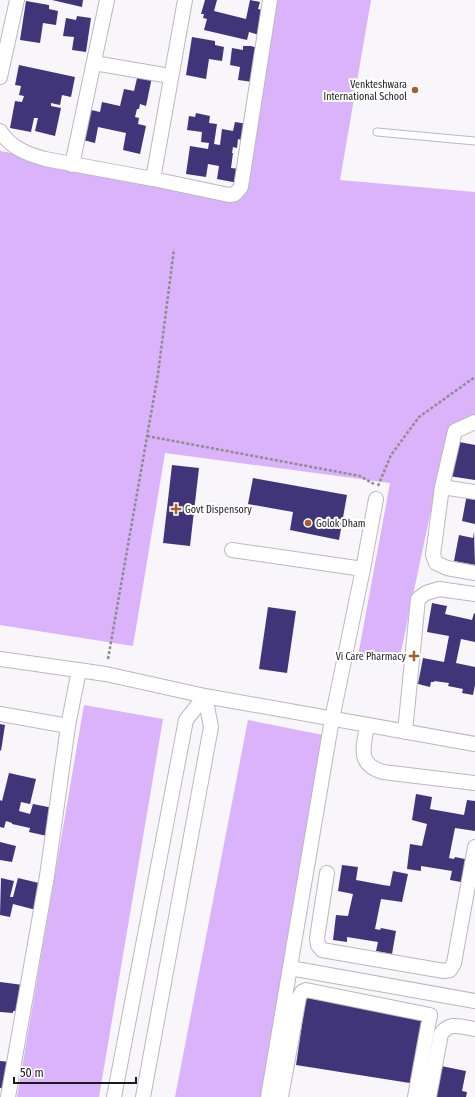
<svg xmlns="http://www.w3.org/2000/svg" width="475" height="1097" font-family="'Fira Sans Condensed',sans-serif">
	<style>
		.green { fill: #dab3fb }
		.building { fill: #41357a }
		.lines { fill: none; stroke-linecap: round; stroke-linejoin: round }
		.service-casing { stroke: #bbb8be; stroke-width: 9 }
		.minor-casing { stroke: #bbb8be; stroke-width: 16 }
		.path { stroke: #8e8c90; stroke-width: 2.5; stroke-dasharray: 3 2; stroke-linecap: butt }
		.service { stroke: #fff; stroke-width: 7 }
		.minor { stroke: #fff; stroke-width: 14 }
		.poi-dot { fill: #a3602f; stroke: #fff; stroke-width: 1.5 }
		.labels { text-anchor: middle; stroke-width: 4; stroke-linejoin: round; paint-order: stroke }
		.poi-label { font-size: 10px; fill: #1a191b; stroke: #fff; text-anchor: end }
	</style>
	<rect width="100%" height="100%" fill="#f8f5fb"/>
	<path class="green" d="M 275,0 L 371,0 L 340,180 L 475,192 L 475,417 L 448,430 L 399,661 L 358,656 L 390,483 L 165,453 L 133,646 L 0,625 L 0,151 L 241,195 Z
		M 84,705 L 163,719 L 99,1097 L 17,1097 Z
		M 248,720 L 333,737 L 264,1097 L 175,1097 Z"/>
	<path class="building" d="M 52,0 L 83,0 L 82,7 Z
		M 205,0 L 217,0 L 214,11 L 246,19 L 250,0 L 260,2 L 258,9 L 264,10 L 259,35 L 249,32 L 247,40 L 204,30 L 207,19 L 203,18 L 204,14 L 201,14 Z
		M 26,1 L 49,5 L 49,9 L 58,11 L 56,25 L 43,23 L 40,43 L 20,40 Z
		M 77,16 L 91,18 L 86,52 L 72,50 L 74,37 L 63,36 L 66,18 L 76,20 Z
		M 192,37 L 215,41 L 215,45 L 224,47 L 222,61 L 209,59 L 206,79 L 186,75 Z
		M 243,46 L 251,46 L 258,48 L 253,82 L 238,80 L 240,67 L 230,65 L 232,48 L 243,50 Z
		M 19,65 L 75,77 L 71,97 L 62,95 L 60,105 L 51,103 L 51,106 L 61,108 L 55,136 L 35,131 L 38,118 L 34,118 L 31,132 L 10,128 L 15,101 L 22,102 L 24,96 L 19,95 L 21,86 L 15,85 Z
		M 138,74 L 152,77 L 146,106 L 140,104 L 139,109 L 137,109 L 135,117 L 139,118 L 138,124 L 146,126 L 140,154 L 123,150 L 126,133 L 98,127 L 95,143 L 79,139 L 85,114 L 90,115 L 91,110 L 100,112 L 102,102 L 120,106 L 124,89 L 134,91 Z
		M 196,113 L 210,116 L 209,123 L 217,124 L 214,144 L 220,145 L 222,129 L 233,131 L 235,122 L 248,124 L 245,141 L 238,139 L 237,148 L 233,147 L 232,153 L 233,153 L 231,168 L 240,169 L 238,183 L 217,179 L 219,166 L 208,164 L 206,177 L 186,174 L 190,146 L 208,149 L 209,143 L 201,142 L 202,132 L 187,130 L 189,116 L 195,117 Z
		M 454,441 L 475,445 L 475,480 L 449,476 Z
		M 172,465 L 199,468 L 190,546 L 163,543 Z
		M 253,478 L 347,495 L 339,540 L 290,530 L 293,512 L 248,504 Z
		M 467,494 L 475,495 L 475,524 L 462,521 Z
		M 474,532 L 475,565 L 454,561 L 459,535 L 473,538 Z
		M 432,603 L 447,606 L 445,614 L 472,620 L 474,613 L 475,614 L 475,642 L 461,639 L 456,663 L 475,667 L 475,685 L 473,695 L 462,693 L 463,689 L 448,686 L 449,683 L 434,681 L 434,682 L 431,682 L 430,687 L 418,684 L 423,658 L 444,662 L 449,636 L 427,632 Z
		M 268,607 L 296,611 L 287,673 L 259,669 Z
		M 0,724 L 5,725 L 1,751 L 0,750 Z
		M 9,773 L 36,779 L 30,804 L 21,802 L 19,811 L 30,814 L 33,804 L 53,808 L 47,836 L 29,832 L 30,828 L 12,824 L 12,823 L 6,821 L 4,828 L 0,827 L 0,800 L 2,801 Z
		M 416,794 L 432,797 L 430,809 L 464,815 L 467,800 L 475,801 L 475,831 L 455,828 L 449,858 L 454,859 L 455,857 L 470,860 L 466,883 L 450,880 L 452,871 L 421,866 L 421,871 L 407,869 L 410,844 L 422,846 L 427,824 L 412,820 Z
		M 0,842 L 16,846 L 12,862 L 0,860 Z
		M 342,865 L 358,867 L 356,880 L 383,885 L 390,886 L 393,871 L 408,874 L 402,902 L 381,899 L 375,929 L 380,930 L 381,928 L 396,931 L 392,954 L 376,951 L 378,942 L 347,937 L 347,942 L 333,940 L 336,915 L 348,916 L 353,894 L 338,891 Z
		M 1,878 L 14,881 L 10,897 L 13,897 L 18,878 L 43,884 L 36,910 L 13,904 L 10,917 L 0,915 Z
		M 0,982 L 23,985 L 20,1011 L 13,1011 L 13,1013 L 0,1012 Z
		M 306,998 L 426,1016 L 416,1084 L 296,1065 Z
		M 0,1061 L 11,1062 L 8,1089 L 0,1088 Z
		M 441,1066 L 466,1071 L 462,1091 L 467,1092 L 466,1097 L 435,1097 Z"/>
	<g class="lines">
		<g class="service-casing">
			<path id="service" d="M 377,132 L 475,141"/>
		</g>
		<g class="minor-casing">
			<path id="minor" d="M 94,63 L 170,76
				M 0,77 L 17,0
				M 0,131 C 11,148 27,154 45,159 L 153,179 L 229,195 L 235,194 L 241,187 L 270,0
				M 72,165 L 107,0
				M 153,179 L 185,0
				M 475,422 L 455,431 L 442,487 L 433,555 L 436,563 L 447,568 L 475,573
				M 442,487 L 475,492
				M 232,550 L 363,569
				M 0,659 L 106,674 L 205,696 L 475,744
				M 0,714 L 68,726 L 79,670
				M 367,725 C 364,747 356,764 383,772 L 475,783
				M 405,732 L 418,599 L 426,593 L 439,589 L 475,594
				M 327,873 L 317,938 L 318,945 L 322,950 L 444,971 L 450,970 L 454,963 L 475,847
				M 290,968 L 475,1001
				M 8,1097 L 47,876 L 68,726
				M 114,1097 L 186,720 L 205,696
				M 143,1097 L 211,727 L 205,696
				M 268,1097 L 332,719 L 363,569 L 376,499
				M 281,1097 L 299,997 L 302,992 L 306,990 L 430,1015 L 415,1097
				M 429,1097 L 441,1034 C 450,1021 461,1027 475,1029"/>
		</g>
		<path class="path" d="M 147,436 L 360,476 L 374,484
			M 378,486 L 391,455 L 419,417 L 475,377
			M 108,659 L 158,374 L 174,249"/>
		<use href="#service" class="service"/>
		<use href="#minor" class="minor"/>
	</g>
	<g class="poi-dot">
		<circle cx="415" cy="90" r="4"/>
		<path d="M174 503h4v4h4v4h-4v4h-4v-4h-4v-4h4z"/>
		<circle cx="308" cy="523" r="4"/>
		<path d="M412 650h4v4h4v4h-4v4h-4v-4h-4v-4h4z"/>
	</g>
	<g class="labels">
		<g class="poi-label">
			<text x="407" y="88">Venkteshwara<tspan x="407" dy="12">International School</tspan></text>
			<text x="185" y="513" text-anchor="start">Govt Dispensory</text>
			<text x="316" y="527" text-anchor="start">Golok Dham</text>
			<text x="406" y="660">Vi Care Pharmacy</text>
		</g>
	</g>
	<path d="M14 1077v6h122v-6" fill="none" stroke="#1a191b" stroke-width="2"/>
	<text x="20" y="1077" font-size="12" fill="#1a191b" stroke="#ffffff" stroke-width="3" paint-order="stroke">50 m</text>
</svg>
